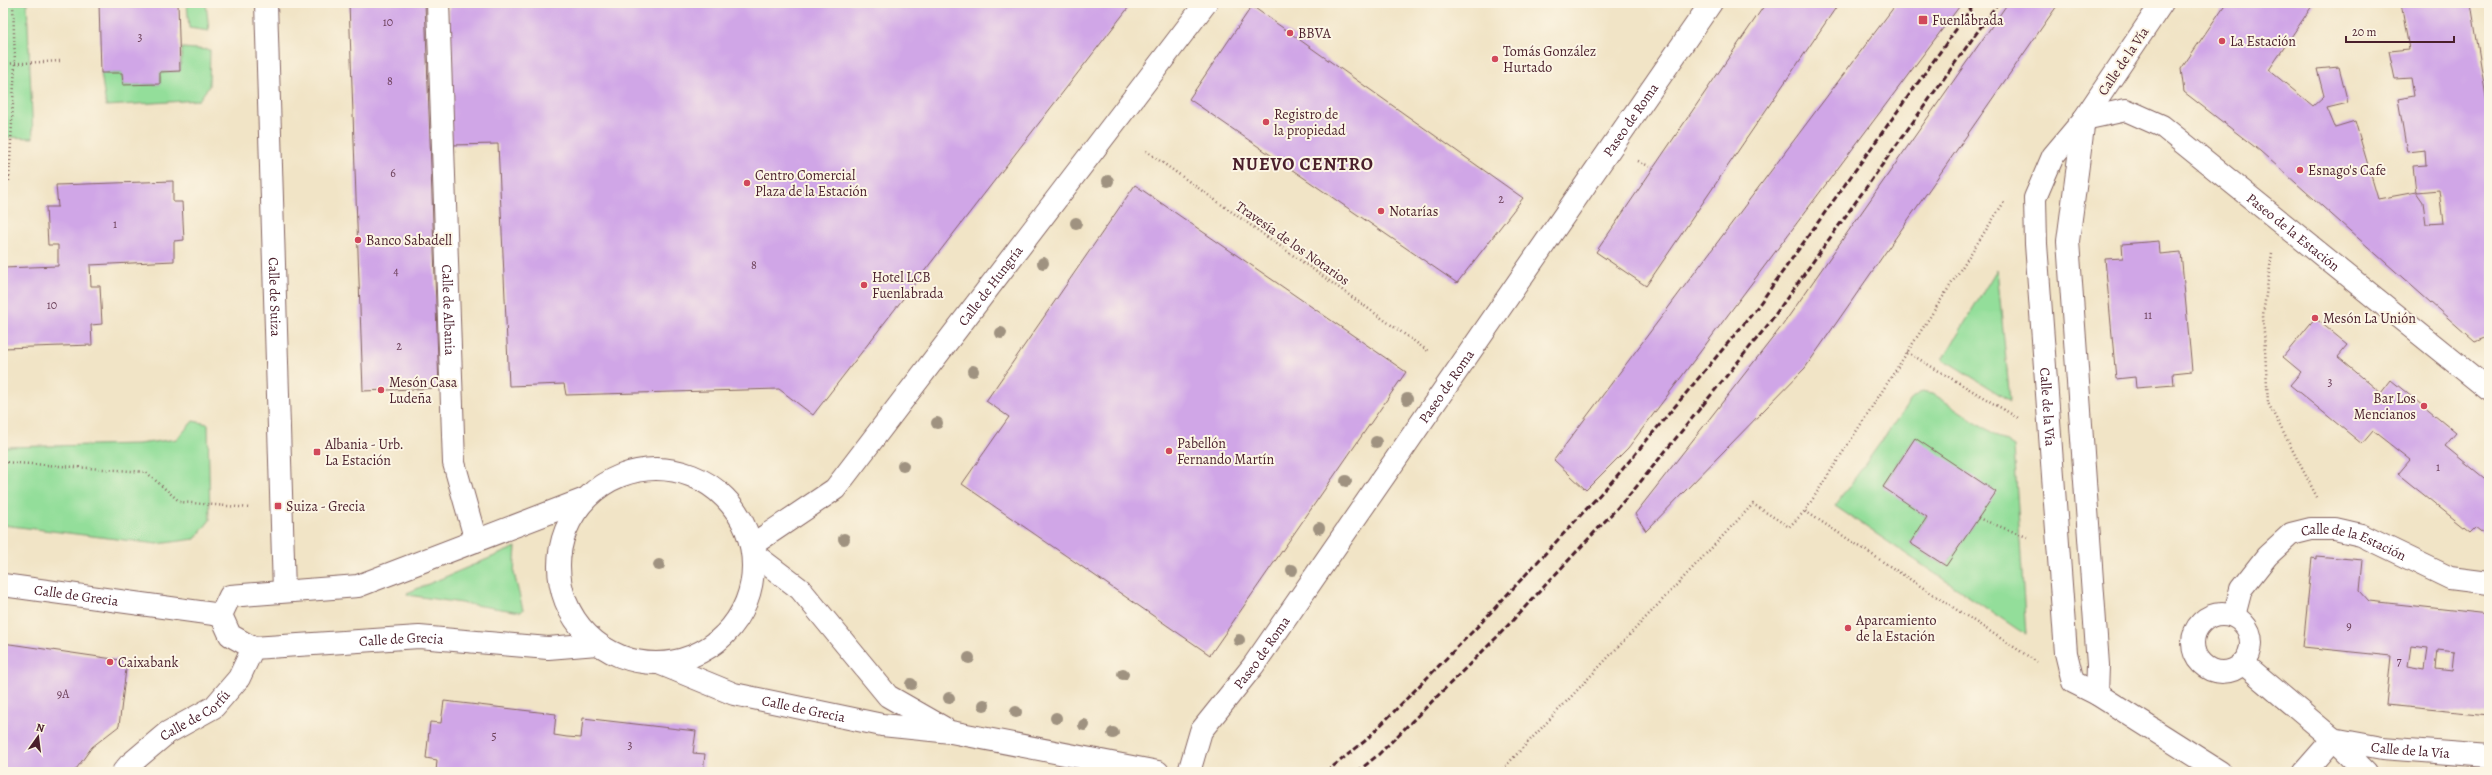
<svg xmlns="http://www.w3.org/2000/svg" width="2492" height="775" font-family="Alegreya,serif">
	<style>
		.green { fill: #93de9a; stroke: #6e7e62; fill-rule: evenodd }
		.building { fill: #d0a6e7; fill-rule: evenodd }
		.lines { fill: none; stroke-linecap: round; stroke-linejoin: round }
		.minor-casing { stroke: #846461; stroke-width: 24 }
		.path { stroke: #846461; stroke-width: 2.5; stroke-dasharray: 1 3; stroke-linecap: butt }
		.minor { stroke: #fff; stroke-width: 22 }
		.rail { stroke: #4a1f2b; stroke-width: 3; stroke-dasharray: 6 3; stroke-linecap: butt }
		.tree { fill: #9f9280 }
		.poi-dot { fill: #d1495b; stroke: #fcf5e5; stroke-width: 1.5 }
		.labels { text-anchor: middle; stroke-width: 4; stroke-linejoin: round; paint-order: stroke }
		.number-label { font-size: 12px; fill: #6c415a }
		.poi-label { font-size: 14px; fill: #4a1f2b; stroke: #fcf5e5; text-anchor: start }
		.street-label { font-size: 14px; fill: #4a1f2b; stroke: #fcf5e5 }
		.district-label { font-size: 18px; font-weight: bold; letter-spacing: 1px; fill: #4a1f2b; stroke: #fcf5e5 }
	</style>
	<rect width="100%" height="100%" fill="#fcf5e5"/>
	<filter id="ink" filterUnits="userSpaceOnUse"><feTurbulence type="fractalNoise" baseFrequency=".025" numOctaves="2"/><feDisplacementMap in="SourceGraphic" scale="8" xChannelSelector="R" yChannelSelector="G"/><feConvolveMatrix kernelMatrix="1 2 1 2 8 2 1 2 1" color-interpolation-filters="sRGB"/></filter>
	<filter id="wash" filterUnits="userSpaceOnUse"><feTurbulence type="fractalNoise" baseFrequency=".012" numOctaves="4" result="noise"/><feDisplacementMap in="SourceGraphic" scale="16" xChannelSelector="R" yChannelSelector="G"/><feGaussianBlur stdDeviation="0.9" result="paint"/><feColorMatrix in="noise" values="0 0 0 0 0 0 0 0 0 0 0 0 0 0 0 0 0 1.4 0 .05"/><feComposite in="paint" operator="in"/></filter>
	<g filter="url(#wash)">
		<rect width="100%" height="100%" fill="#f1e4c6"/>
		<path class="green" d="M 3,3 L 27,3 L 33,138 L 3,137 Z
			M 187,3 L 206,3 L 209,31 L 189,28 Z
			M 182,48 L 210,50 L 209,86 L 199,100 L 106,106 L 101,73 L 122,73 L 123,85 L 160,84 L 160,72 L 180,71 Z
			M 1997,269 L 2010,401 L 1943,359 Z
			M 1922,391 L 1932,393 L 2014,447 L 2026,635 L 1835,506 L 1913,397 ZM 1915,438 L 1978,518 L 1946,566 L 1910,543 L 1927,517 L 1883,486 Z
			M 193,421 L 208,424 L 210,520 L 195,539 L 157,544 L 3,525 L 3,447 L 138,444 L 177,439 Z
			M 516,547 L 514,573 L 523,610 L 521,612 L 408,595 L 407,593 Z"/>
		<g id="blocks">
			<path class="building" d="M 99,3 L 178,3 L 180,71 L 160,72 L 160,84 L 123,85 L 122,73 L 101,73 Z
				M 349,3 L 425,3 L 439,388 L 363,391 Z
				M 449,3 L 1132,3 L 813,415 L 779,389 L 566,395 L 564,384 L 509,386 L 498,144 L 451,145 Z
				M 1766,3 L 1839,3 L 1646,286 L 1596,252 Z
				M 1897,3 L 1962,3 L 1628,448 L 1586,490 L 1554,460 Z
				M 2008,3 L 2059,3 L 1805,368 L 1646,531 L 1635,514 L 1782,326 Z
				M 2226,3 L 2314,3 L 2269,70 L 2313,106 L 2324,96 L 2317,69 L 2339,67 L 2348,103 L 2327,108 L 2335,127 L 2355,121 L 2378,199 L 2416,192 L 2423,202 L 2426,224 L 2443,223 L 2439,190 L 2416,192 L 2413,166 L 2426,165 L 2425,150 L 2407,152 L 2398,99 L 2414,96 L 2411,78 L 2395,79 L 2389,51 L 2409,49 L 2401,3 L 2471,3 L 2489,116 L 2489,336 L 2475,342 L 2260,151 L 2184,92 L 2181,69 Z
				M 1252,6 L 1523,198 L 1457,283 L 1189,99 Z
				M 173,181 L 173,202 L 182,202 L 184,240 L 174,241 L 174,261 L 90,265 L 91,286 L 100,286 L 102,324 L 91,325 L 92,345 L 3,348 L 3,268 L 58,266 L 58,245 L 48,245 L 46,207 L 58,207 L 56,185 Z
				M 1135,185 L 1406,372 L 1210,655 L 962,484 L 1009,417 L 986,401 Z
				M 2159,241 L 2160,254 L 2181,252 L 2192,371 L 2173,373 L 2174,385 L 2136,388 L 2135,377 L 2116,379 L 2105,259 L 2123,258 L 2122,244 Z
				M 2315,318 L 2348,345 L 2338,357 L 2381,393 L 2391,380 L 2456,433 L 2445,446 L 2489,482 L 2489,538 L 2475,527 L 2470,532 L 2398,474 L 2410,460 L 2373,431 L 2362,444 L 2290,385 L 2301,372 L 2283,357 Z
				M 1915,438 L 1996,492 L 1946,566 L 1910,543 L 1927,517 L 1883,487 Z
				M 2316,556 L 2363,560 L 2360,591 L 2369,601 L 2489,614 L 2489,715 L 2386,705 L 2391,656 L 2303,647 L 2312,558 L 2316,559 ZM 2411,646 L 2428,648 L 2425,669 L 2408,666 ZM 2438,650 L 2454,652 L 2452,671 L 2436,669 Z
				M 3,643 L 127,661 L 119,726 L 92,747 L 74,772 L 3,772 Z
				M 444,701 L 556,714 L 554,735 L 567,737 L 581,738 L 583,718 L 696,731 L 693,753 L 705,754 L 703,772 L 436,772 L 437,760 L 426,758 L 430,722 L 441,723 Z"/>
		</g>
	</g>
	<g filter="url(#ink)">
		<use href="#blocks" fill-opacity="0" stroke="#846461" stroke-width="1"/>
		<g class="lines">
			<g class="minor-casing">
				<g id="minor">
					<path id="s1" d="M 266,3 L 284,591"/>
					<path id="s2" d="M 438,3 L 454,463 L 476,541"/>
					<path id="s3" d="M 2162,3 L 2084,119 L 2053,156 L 2035,198 L 2036,244 L 2066,653 L 2073,682 L 2097,694 L 2220,772"/>
					<path d="M 2084,119 L 2068,241 L 2098,665 L 2097,694"/>
					<path id="s4" d="M 2084,119 L 2126,110 L 2162,126 L 2489,390"/>
					<circle cx="656" cy="566" r="97"/>
					<path id="s5" d="M 752,545 L 835,489 L 1206,3"/>
					<path d="M 754,554 L 800,589 L 888,696 L 944,728"/>
					<path id="s6" d="M 3,585 L 221,615"/>
					<circle cx="2222" cy="643" r="29"/>
					<path id="s7" d="M 221,615 L 230,635 L 253,648 L 419,637 L 548,648 L 597,644"/>
					<path d="M 221,615 L 230,596 L 358,586 L 585,499"/>
					<path id="s8" d="M 2234,616 L 2241,589 L 2267,556 L 2291,534 L 2311,529 L 2335,529 L 2361,535 L 2450,578 L 2489,583"/>
					<path d="M 2243,663 L 2333,739 L 2304,772"/>
					<path id="s9" d="M 661,664 L 734,694 L 882,725 L 951,732 L 1158,772"/>
					<path id="s10" d="M 123,772 L 129,765 L 167,733 L 214,707 L 239,678 L 253,648"/>
					<path id="s11" d="M 1189,772 L 1201,731 L 1253,666 L 1711,3"/>
					<path id="s12" d="M 2366,772 L 2333,739 L 2382,748 L 2489,756"/>
				</g>
			</g>
			<path class="path" d="M 3,64 L 61,61
				M 3,143 L 11,143
				M 1146,151 L 1428,351
				M 1638,161 L 1653,168
				M 9,181 L 15,64 L 13,3
				M 2004,202 L 1805,511 L 2037,662
				M 2272,253 L 2263,315 L 2268,403 L 2318,499
				M 1907,352 L 2018,418
				M 3,462 L 146,472 L 180,502 L 251,508
				M 1978,518 L 2027,537
				M 1500,772 L 1753,504 L 1789,527 L 1805,511"/>
			<use href="#minor" class="minor"/>
			<path class="rail" d="M 1326,772 L 1365,741 L 1480,624 L 1616,477 L 1753,313 L 1975,3
				M 1357,772 L 1378,755 L 1499,635 L 1633,491 L 1767,326 L 1998,3"/>
		</g>
		<g class="tree">
			<circle cx="1108" cy="181" r="6"/>
			<circle cx="1076" cy="223" r="6"/>
			<circle cx="1043" cy="263" r="6"/>
			<circle cx="1001" cy="333" r="6"/>
			<circle cx="973" cy="371" r="6"/>
			<circle cx="1407" cy="399" r="6"/>
			<circle cx="937" cy="423" r="6"/>
			<circle cx="1376" cy="442" r="6"/>
			<circle cx="903" cy="466" r="6"/>
			<circle cx="1346" cy="481" r="6"/>
			<circle cx="1319" cy="528" r="6"/>
			<circle cx="844" cy="539" r="6"/>
			<circle cx="659" cy="565" r="6"/>
			<circle cx="1292" cy="570" r="6"/>
			<circle cx="1239" cy="640" r="6"/>
			<circle cx="969" cy="658" r="6"/>
			<circle cx="1123" cy="674" r="6"/>
			<circle cx="911" cy="684" r="6"/>
			<circle cx="949" cy="698" r="6"/>
			<circle cx="984" cy="705" r="6"/>
			<circle cx="1016" cy="712" r="6"/>
			<circle cx="1056" cy="718" r="6"/>
			<circle cx="1084" cy="725" r="6"/>
			<circle cx="1113" cy="733" r="6"/>
		</g>
	</g>
	<g class="poi-dot">
		<rect x="1918" y="15" width="10" height="10" rx="2"/>
		<circle cx="1290" cy="33" r="4"/>
		<circle cx="2222" cy="41" r="4"/>
		<circle cx="1495" cy="59" r="4"/>
		<circle cx="1266" cy="122" r="4"/>
		<circle cx="2300" cy="170" r="4"/>
		<circle cx="747" cy="183" r="4"/>
		<circle cx="1381" cy="211" r="4"/>
		<circle cx="358" cy="240" r="4"/>
		<circle cx="864" cy="285" r="4"/>
		<circle cx="2315" cy="318" r="4"/>
		<circle cx="381" cy="390" r="4"/>
		<circle cx="2424" cy="406" r="4"/>
		<circle cx="1169" cy="451" r="4"/>
		<rect x="313" y="448" width="8" height="8" rx="2"/>
		<rect x="274" y="502" width="8" height="8" rx="2"/>
		<circle cx="1848" cy="628" r="4"/>
		<circle cx="110" cy="662" r="4"/>
	</g>
	<g class="labels">
		<g class="number-label">
			<text x="388" y="26">10</text>
			<text x="140" y="41">3</text>
			<text x="390" y="85">8</text>
			<text x="393" y="177">6</text>
			<text x="1501" y="203">2</text>
			<text x="115" y="228">1</text>
			<text x="754" y="269">8</text>
			<text x="396" y="275">4</text>
			<text x="52" y="309">10</text>
			<text x="2148" y="319">11</text>
			<text x="399" y="350">2</text>
			<text x="2330" y="386">3</text>
			<text x="2438" y="471">1</text>
			<text x="2349" y="630">9</text>
			<text x="2399" y="665">7</text>
			<text x="63" y="698">9A</text>
			<text x="494" y="740">5</text>
			<text x="630" y="749">3</text>
		</g>
		<g class="poi-label">
			<text x="1932" y="25">Fuenlabrada</text>
			<text x="1298" y="38">BBVA</text>
			<text x="2230" y="46">La Estación</text>
			<text x="1503" y="56">Tomás González<tspan x="1503" dy="16">Hurtado</tspan></text>
			<text x="1274" y="119">Registro de<tspan x="1274" dy="16">la propiedad</tspan></text>
			<text x="2308" y="175">Esnago's Cafe</text>
			<text x="755" y="180">Centro Comercial<tspan x="755" dy="16">Plaza de la Estación</tspan></text>
			<text x="1389" y="216">Notarías</text>
			<text x="366" y="245">Banco Sabadell</text>
			<text x="872" y="282">Hotel LCB<tspan x="872" dy="16">Fuenlabrada</tspan></text>
			<text x="2323" y="323">Mesón La Unión</text>
			<text x="389" y="387">Mesón Casa<tspan x="389" dy="16">Ludeña</tspan></text>
			<text x="2416" y="403" text-anchor="end">Bar Los<tspan x="2416" dy="16">Mencianos</tspan></text>
			<text x="1177" y="448">Pabellón<tspan x="1177" dy="16">Fernando Martín</tspan></text>
			<text x="325" y="449">Albania - Urb.<tspan x="325" dy="16">La Estación</tspan></text>
			<text x="286" y="511">Suiza - Grecia</text>
			<text x="1856" y="625">Aparcamiento<tspan x="1856" dy="16">de la Estación</tspan></text>
			<text x="118" y="667">Caixabank</text>
		</g>
		<g class="street-label">
			<text transform="translate(2123 61) rotate(-56)" y="5">Calle de la Vía</text>
			<text dy="5" stroke="none"><textPath href="#s11" startOffset="790">Paseo de Roma</textPath></text>
			<text dy="5" stroke="none"><textPath href="#s4" startOffset="251">Paseo de la Estación</textPath></text>
			<text transform="translate(1293 243) rotate(35)" y="5">Travesía de los Notarios</text>
			<text dy="5" stroke="none"><textPath href="#s5" startOffset="356">Calle de Hungría</textPath></text>
			<text dy="5" stroke="none"><textPath href="#s1" startOffset="294">Calle de Suiza</textPath></text>
			<text dy="5" stroke="none"><textPath href="#s2" startOffset="307">Calle de Albania</textPath></text>
			<text dy="5" stroke="none"><textPath href="#s11" startOffset="466">Paseo de Roma</textPath></text>
			<text dy="5" stroke="none"><textPath href="#s3" startOffset="443">Calle de la Vía</textPath></text>
			<text dy="5" stroke="none"><textPath href="#s8" startOffset="168">Calle de la Estación</textPath></text>
			<text dy="5" stroke="none"><textPath href="#s6" startOffset="74">Calle de Grecia</textPath></text>
			<text dy="5" stroke="none"><textPath href="#s7" startOffset="197">Calle de Grecia</textPath></text>
			<text dy="5" stroke="none"><textPath href="#s11" startOffset="142">Paseo de Roma</textPath></text>
			<text dy="5" stroke="none"><textPath href="#s9" startOffset="150">Calle de Grecia</textPath></text>
			<text dy="5" stroke="none"><textPath href="#s10" startOffset="92">Calle de Corfú</textPath></text>
			<text dy="5" stroke="none"><textPath href="#s12" startOffset="125">Calle de la Vía</textPath></text>
		</g>
		<g class="district-label">
			<text x="1303" y="170">NUEVO CENTRO</text>
		</g>
	</g>
	<rect width="2492" height="775" fill="none" stroke="#fcf5e5" stroke-width="16"/>
	<g transform="translate(38 737) rotate(14)" stroke="#fcf5e5" stroke-width="3" paint-order="stroke">
	<path d="M0-3L7 15L0 10L-7 15Z" fill="#4a1f2b"/>
	<text y="-6" font-size="11" font-weight="bold" text-anchor="middle" fill="#4a1f2b">N</text>
	</g>
	<path d="M2346 36v6h108v-6" fill="none" stroke="#4a1f2b" stroke-width="2"/>
	<text x="2352" y="36" font-size="12" fill="#4a1f2b" stroke="#fcf5e5" stroke-width="3" paint-order="stroke">20 m</text>
</svg>
